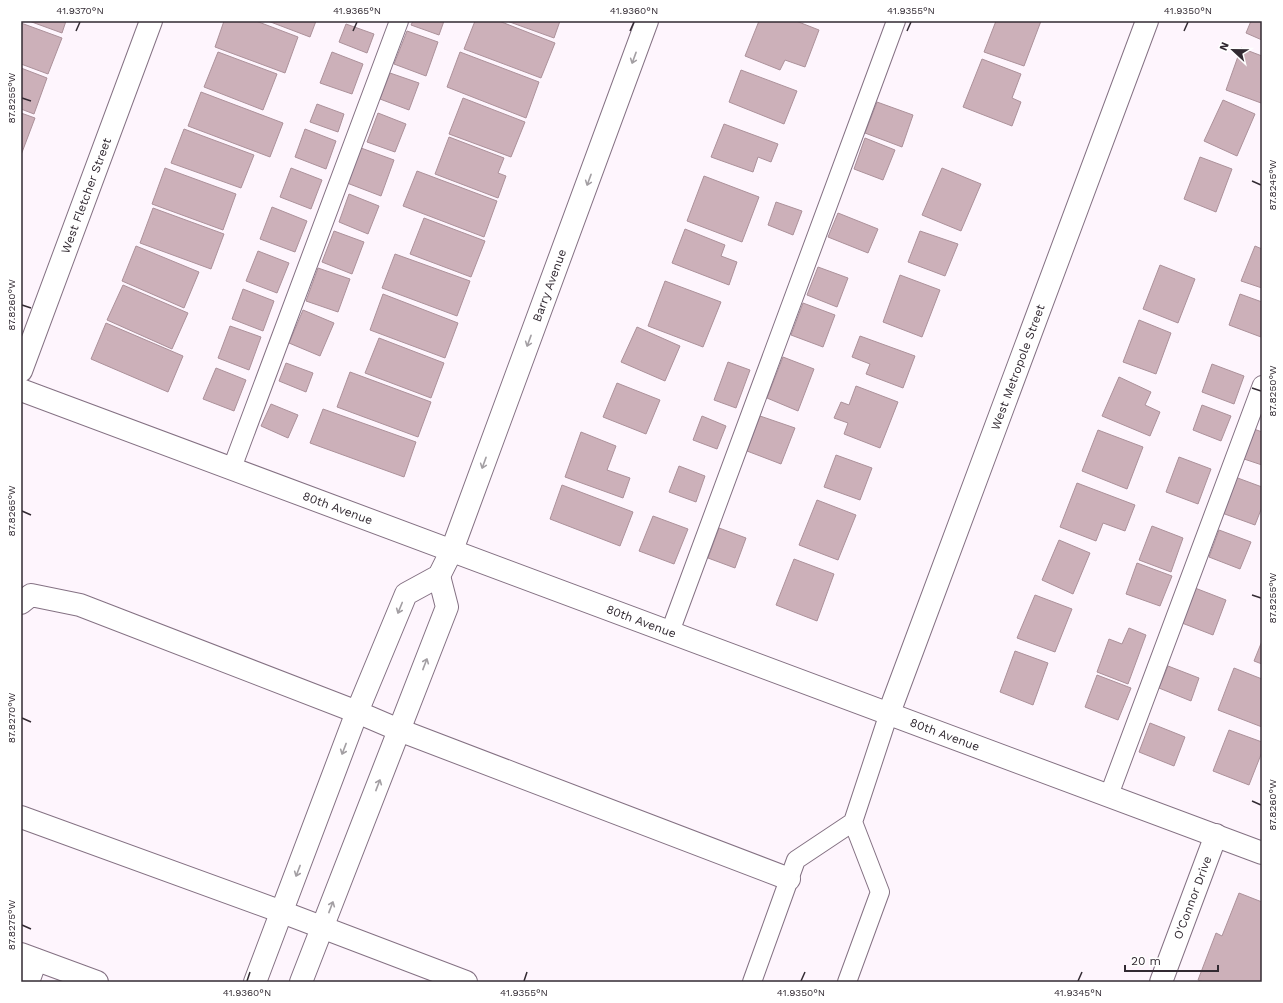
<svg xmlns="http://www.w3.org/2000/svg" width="1283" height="1003" font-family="'Work Sans',sans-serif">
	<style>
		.building { fill: #ccb0b9; stroke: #ac919a }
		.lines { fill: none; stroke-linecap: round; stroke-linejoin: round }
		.service-casing { stroke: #847183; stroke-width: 20 }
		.minor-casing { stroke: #847183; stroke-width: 24 }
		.service { stroke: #fff; stroke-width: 18 }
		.minor { stroke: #fff; stroke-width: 22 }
		.oneway { stroke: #a39fa3 }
		.ticks { fill: none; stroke: #322a32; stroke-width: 1.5 }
		.labels { text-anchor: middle; stroke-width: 3; stroke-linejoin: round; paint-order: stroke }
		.street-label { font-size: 12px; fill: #322a32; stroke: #fff }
		.neatline { fill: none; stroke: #322a32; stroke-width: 1.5 }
		.ticks-label { font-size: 10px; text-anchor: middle; fill: #322a32 }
	</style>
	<rect width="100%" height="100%" fill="#fef5fd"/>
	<path class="building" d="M 29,21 L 66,21 L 62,33 Z
		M 224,21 L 256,21 L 298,37 L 285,73 L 215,47 Z
		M 268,21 L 316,21 L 310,37 Z
		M 413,21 L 444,21 L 439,35 L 411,25 Z
		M 475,21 L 499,21 L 555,43 L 541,78 L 464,49 Z
		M 507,21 L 560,21 L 554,38 Z
		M 759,21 L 796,21 L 819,30 L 805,67 L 785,60 L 780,70 L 745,56 Z
		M 996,21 L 1041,21 L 1024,66 L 984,52 Z
		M 1251,21 L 1262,21 L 1262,40 L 1246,33 Z
		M 21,23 L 62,38 L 48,74 L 21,64 Z
		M 346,24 L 374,34 L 367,53 L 339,42 Z
		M 407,31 L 438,42 L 426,76 L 394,64 Z
		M 1241,48 L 1262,56 L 1262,100 L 1261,103 L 1226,90 Z
		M 218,52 L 277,74 L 263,110 L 204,87 Z
		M 332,52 L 363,64 L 352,94 L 320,83 Z
		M 460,52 L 539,82 L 526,118 L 447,87 Z
		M 982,59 L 1021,74 L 1012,98 L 1021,102 L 1012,126 L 963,107 Z
		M 21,68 L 47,78 L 34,114 L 21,109 Z
		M 741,70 L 797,91 L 784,124 L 729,102 Z
		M 390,73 L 419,83 L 409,110 L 380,99 Z
		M 201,92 L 283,123 L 270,157 L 188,126 Z
		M 463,98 L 525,122 L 511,157 L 449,134 Z
		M 1223,100 L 1255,114 L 1237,156 L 1204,141 Z
		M 877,102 L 913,115 L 902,147 L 865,133 Z
		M 317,104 L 344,114 L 338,132 L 310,122 Z
		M 21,113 L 35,118 L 21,155 Z
		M 378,113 L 406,124 L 395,152 L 367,142 Z
		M 724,124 L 778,144 L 771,162 L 758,157 L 753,172 L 711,157 Z
		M 184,129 L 254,155 L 241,188 L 171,163 Z
		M 305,129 L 336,141 L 326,169 L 295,157 Z
		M 449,137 L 504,158 L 498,173 L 506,176 L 498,198 L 435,174 Z
		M 865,138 L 895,150 L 883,180 L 854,169 Z
		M 361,148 L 394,160 L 381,196 L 347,183 Z
		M 1200,157 L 1232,169 L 1216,212 L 1184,199 Z
		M 165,168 L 236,194 L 223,230 L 152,204 Z
		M 291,168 L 322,180 L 311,209 L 280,197 Z
		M 942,168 L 981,184 L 961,231 L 922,215 Z
		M 417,171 L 497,201 L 484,237 L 403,206 Z
		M 704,176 L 759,197 L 742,242 L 687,221 Z
		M 349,194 L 379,206 L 368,234 L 339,222 Z
		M 776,202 L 802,211 L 793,235 L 768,225 Z
		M 272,207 L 307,221 L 295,252 L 260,239 Z
		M 153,208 L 224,234 L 211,269 L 140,243 Z
		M 838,213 L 878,229 L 868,253 L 828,237 Z
		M 424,218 L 485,241 L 471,277 L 410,254 Z
		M 685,229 L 725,245 L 721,256 L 737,262 L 729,285 L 672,263 Z
		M 334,231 L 364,242 L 352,274 L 322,262 Z
		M 920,231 L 958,244 L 945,276 L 908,262 Z
		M 136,246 L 199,272 L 184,308 L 122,281 Z
		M 1255,246 L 1262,249 L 1262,288 L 1241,281 Z
		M 258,251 L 289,263 L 277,293 L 246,281 Z
		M 395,254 L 470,281 L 457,316 L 382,288 Z
		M 1160,265 L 1195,279 L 1178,323 L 1143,309 Z
		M 818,267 L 848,278 L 837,307 L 807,295 Z
		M 318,268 L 350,279 L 338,312 L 306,301 Z
		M 900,275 L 940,290 L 922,337 L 883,322 Z
		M 665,281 L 721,302 L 703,347 L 648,326 Z
		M 123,285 L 188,313 L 172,349 L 107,320 Z
		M 243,289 L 274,301 L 263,331 L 232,319 Z
		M 383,294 L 458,323 L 445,358 L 370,330 Z
		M 1240,294 L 1262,302 L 1261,337 L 1229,325 Z
		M 803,303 L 835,315 L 823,347 L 791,335 Z
		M 303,310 L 334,323 L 320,356 L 289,343 Z
		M 1139,320 L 1171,333 L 1156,374 L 1123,362 Z
		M 106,323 L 183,356 L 168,392 L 91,359 Z
		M 230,326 L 261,337 L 249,370 L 218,358 Z
		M 637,327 L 680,346 L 665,381 L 621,362 Z
		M 860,336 L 915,356 L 903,388 L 866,374 L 870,364 L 852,357 Z
		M 379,338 L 444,363 L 431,398 L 365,373 Z
		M 783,357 L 814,369 L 798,411 L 767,398 Z
		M 728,362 L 750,370 L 736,408 L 714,400 Z
		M 286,363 L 313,373 L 306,392 L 279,381 Z
		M 1212,364 L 1244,376 L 1234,404 L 1202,392 Z
		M 216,368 L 246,380 L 234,411 L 203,399 Z
		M 350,372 L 431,402 L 418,437 L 337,407 Z
		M 1119,377 L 1151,392 L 1145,405 L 1160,412 L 1150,436 L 1102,416 Z
		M 617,383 L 660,400 L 646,434 L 603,417 Z
		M 856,386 L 898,402 L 880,448 L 844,434 L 848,423 L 834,418 L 841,402 L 849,405 Z
		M 271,404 L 298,415 L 288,438 L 261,426 Z
		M 1202,405 L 1231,416 L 1221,441 L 1193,430 Z
		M 323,409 L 416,442 L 404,477 L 310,443 Z
		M 702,416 L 726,426 L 717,449 L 693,440 Z
		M 760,416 L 795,428 L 781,464 L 747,451 Z
		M 1254,429 L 1262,432 L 1262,465 L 1244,459 Z
		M 1098,430 L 1143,447 L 1127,489 L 1082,471 Z
		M 581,432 L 616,446 L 607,470 L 630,478 L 623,498 L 565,477 Z
		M 836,455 L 872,468 L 860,500 L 824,487 Z
		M 1179,457 L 1211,469 L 1198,504 L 1166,492 Z
		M 679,466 L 705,476 L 696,502 L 669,492 Z
		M 1235,477 L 1262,487 L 1262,507 L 1255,525 L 1222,513 Z
		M 1077,483 L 1135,505 L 1125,531 L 1103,523 L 1096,541 L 1060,527 Z
		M 562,485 L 633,512 L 620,546 L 550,519 Z
		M 817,500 L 856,515 L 838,560 L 799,545 Z
		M 653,516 L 688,529 L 674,564 L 639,551 Z
		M 1152,526 L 1183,538 L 1171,572 L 1139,560 Z
		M 719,528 L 746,538 L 735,568 L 708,558 Z
		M 1219,530 L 1251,542 L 1240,569 L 1209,557 Z
		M 1059,540 L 1090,553 L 1073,594 L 1042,580 Z
		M 794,559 L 834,574 L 817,621 L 776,605 Z
		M 1137,563 L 1172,576 L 1160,606 L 1126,594 Z
		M 1195,588 L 1226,600 L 1213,635 L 1182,623 Z
		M 1035,595 L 1072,609 L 1055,652 L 1017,638 Z
		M 1129,628 L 1146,635 L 1128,684 L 1097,672 L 1109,639 L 1122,644 Z
		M 1262,641 L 1262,664 L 1254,661 Z
		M 1015,651 L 1048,663 L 1033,705 L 1000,692 Z
		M 1168,666 L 1199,678 L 1191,701 L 1159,688 Z
		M 1234,668 L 1262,679 L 1262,727 L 1218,710 Z
		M 1097,675 L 1131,688 L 1118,720 L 1085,707 Z
		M 1150,723 L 1185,737 L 1174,766 L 1139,752 Z
		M 1229,730 L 1262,742 L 1262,752 L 1249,785 L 1213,771 Z
		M 1239,893 L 1262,902 L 1262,982 L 1204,982 L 1198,980 L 1216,933 L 1222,936 Z"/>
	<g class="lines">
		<g class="service-casing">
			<path id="service" d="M 232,468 L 399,21
				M 670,632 L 896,21
				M 1109,795 L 1262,385
				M 853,822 L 889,713
				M 752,982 L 796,860 L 853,822 L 880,892 L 847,982"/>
		</g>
		<g class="minor-casing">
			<g id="minor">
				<path id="s1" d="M 21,371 L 151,21"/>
				<path id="s2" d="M 21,390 L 1262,853"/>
				<path d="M 21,603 L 31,595 L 80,605 L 357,712 L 399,730 L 789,879"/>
				<path id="s3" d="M 889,713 L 1147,21"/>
				<path d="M 21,817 L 282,912 L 466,982"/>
				<path d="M 21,954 L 97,982"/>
				<path d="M 28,982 L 36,960"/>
				<path id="s4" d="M 255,982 L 357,712 L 406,594 L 439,576 L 452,550 L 647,21"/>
				<path d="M 301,982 L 447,607 L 439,576"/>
				<path id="s5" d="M 1161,982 L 1216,835"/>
			</g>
		</g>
		<use href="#service" class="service"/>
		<use href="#minor" class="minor"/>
	</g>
	<defs><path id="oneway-shaft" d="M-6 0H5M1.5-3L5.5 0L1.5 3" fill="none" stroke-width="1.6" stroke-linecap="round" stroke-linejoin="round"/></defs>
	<g class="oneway">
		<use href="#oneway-shaft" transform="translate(634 58) rotate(110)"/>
		<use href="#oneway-shaft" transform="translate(589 180) rotate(110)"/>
		<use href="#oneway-shaft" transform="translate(529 341) rotate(110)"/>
		<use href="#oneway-shaft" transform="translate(484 463) rotate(110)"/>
		<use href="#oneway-shaft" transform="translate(400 608) rotate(112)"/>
		<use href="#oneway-shaft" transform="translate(425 664) rotate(-69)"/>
		<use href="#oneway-shaft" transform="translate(344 749) rotate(111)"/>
		<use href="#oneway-shaft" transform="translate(378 785) rotate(-69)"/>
		<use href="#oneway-shaft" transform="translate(298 871) rotate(111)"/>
		<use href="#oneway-shaft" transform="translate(331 907) rotate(-69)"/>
	</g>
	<path class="ticks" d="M 76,31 L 80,22M 353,31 L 357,22M 630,31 L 634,22M 907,31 L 911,22M 1184,31 L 1188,22M 22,98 L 31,101M 1252,181 L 1261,185M 22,305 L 31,308M 1252,388 L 1261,391M 22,511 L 31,515M 1252,595 L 1261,598M 22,718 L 31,722M 1252,801 L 1261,805M 22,925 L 31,929M 247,981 L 250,972M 524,981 L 527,972M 801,981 L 805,972M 1078,981 L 1082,972"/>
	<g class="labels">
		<g class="street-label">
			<text dy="4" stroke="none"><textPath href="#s1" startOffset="187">West Fletcher Street</textPath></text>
			<text dy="4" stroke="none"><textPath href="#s4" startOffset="765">Barry Avenue</textPath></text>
			<text dy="4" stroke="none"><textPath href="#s3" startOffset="369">West Metropole Street</textPath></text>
			<text dy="4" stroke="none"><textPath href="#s2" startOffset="338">80th Avenue</textPath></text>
			<text dy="4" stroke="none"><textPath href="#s2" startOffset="662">80th Avenue</textPath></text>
			<text dy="4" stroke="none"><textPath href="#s2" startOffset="986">80th Avenue</textPath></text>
			<text dy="4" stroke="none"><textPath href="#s5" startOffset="90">O'Connor Drive</textPath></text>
		</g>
	</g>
	<rect width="1283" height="1003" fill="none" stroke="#ffffff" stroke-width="44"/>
	<g transform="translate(1233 50) rotate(292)" stroke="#ffffff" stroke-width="3" paint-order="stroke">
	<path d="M0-3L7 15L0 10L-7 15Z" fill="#322a32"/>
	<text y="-6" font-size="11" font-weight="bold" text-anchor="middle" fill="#322a32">N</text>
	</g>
	<path d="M1125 965v6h93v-6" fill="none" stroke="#322a32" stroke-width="2"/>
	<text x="1131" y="965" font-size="12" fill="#322a32" stroke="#ffffff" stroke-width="3" paint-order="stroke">20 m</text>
	<rect x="22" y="22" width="1239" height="959" class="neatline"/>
	<g class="ticks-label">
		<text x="80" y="14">41.9370°N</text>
		<text x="357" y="14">41.9365°N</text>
		<text x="634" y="14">41.9360°N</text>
		<text x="911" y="14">41.9355°N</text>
		<text x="1188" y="14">41.9350°N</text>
		<text transform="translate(11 98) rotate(-90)" y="4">87.8255°W</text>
		<text transform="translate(1272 185) rotate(-90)" y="4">87.8245°W</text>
		<text transform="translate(11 305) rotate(-90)" y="4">87.8260°W</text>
		<text transform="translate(1272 391) rotate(-90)" y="4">87.8250°W</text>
		<text transform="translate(11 511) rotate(-90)" y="4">87.8265°W</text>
		<text transform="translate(1272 598) rotate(-90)" y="4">87.8255°W</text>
		<text transform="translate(11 718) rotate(-90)" y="4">87.8270°W</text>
		<text transform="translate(1272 805) rotate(-90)" y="4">87.8260°W</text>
		<text transform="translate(11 925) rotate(-90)" y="4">87.8275°W</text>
		<text x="247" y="996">41.9360°N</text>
		<text x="524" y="996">41.9355°N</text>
		<text x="801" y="996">41.9350°N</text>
		<text x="1078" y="996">41.9345°N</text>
	</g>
</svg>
